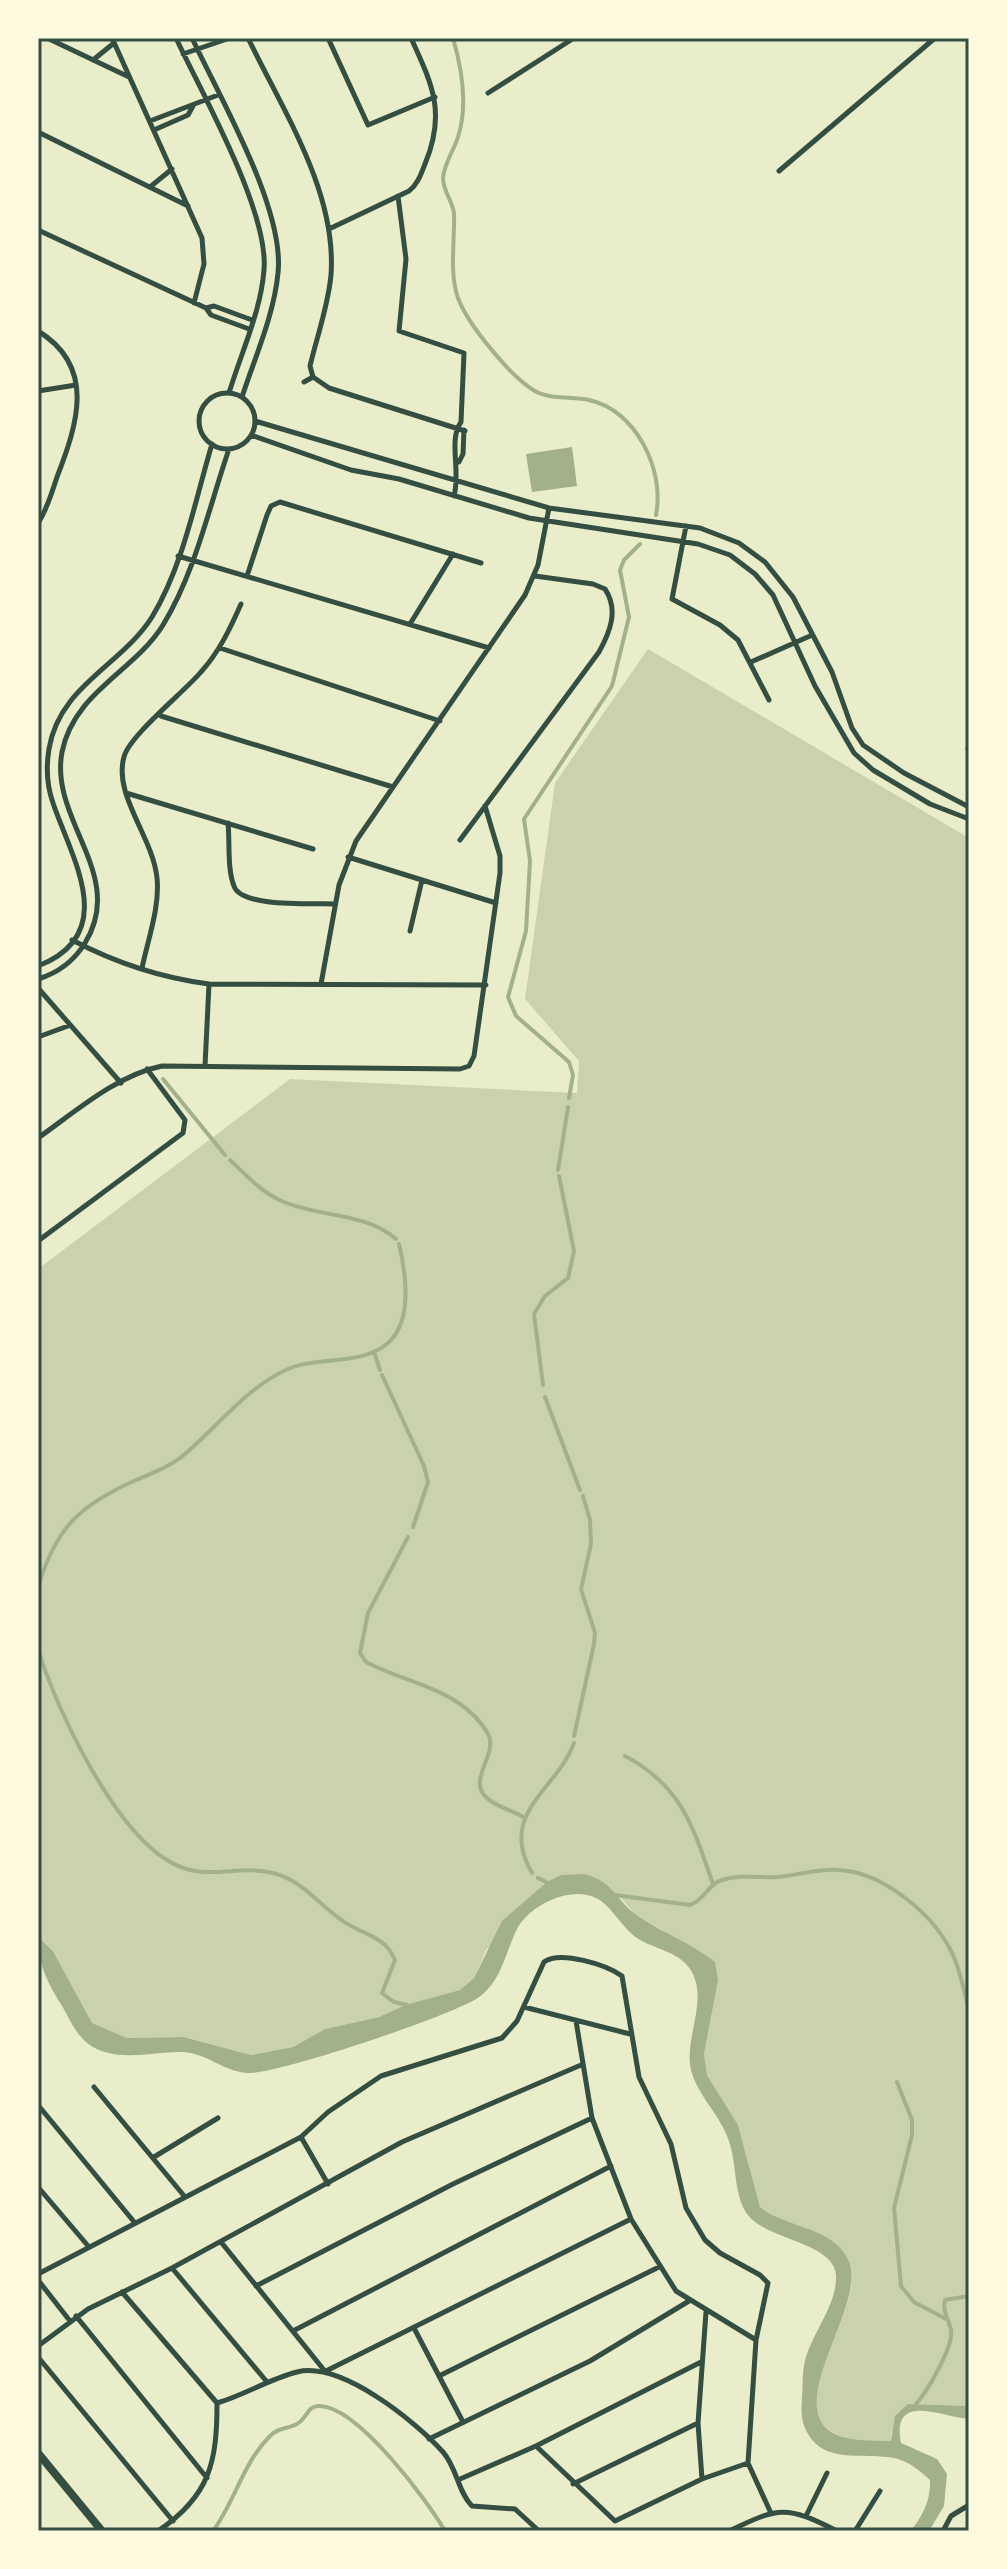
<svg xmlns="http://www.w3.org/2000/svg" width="1007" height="2569" font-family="Georgia,serif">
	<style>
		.green { fill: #cad2ad }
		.water { fill: #a3b18a }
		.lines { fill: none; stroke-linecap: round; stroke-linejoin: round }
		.stream { stroke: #a3b18a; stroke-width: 4 }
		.minor { stroke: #344e41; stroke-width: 5 }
		.secondary { stroke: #344e41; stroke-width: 8 }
		.neatline { fill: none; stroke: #344e41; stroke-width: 3 }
	</style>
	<rect width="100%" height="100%" fill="#e9edc9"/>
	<path class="green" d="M 648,649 L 969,838 L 969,2406 L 908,2404 L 891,2433 L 892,2441 C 873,2440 848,2442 832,2432 C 782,2400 872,2300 848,2259 C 829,2227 786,2228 760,2207 L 738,2125 L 707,2075 L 704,2054 L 718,1981 L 664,1931 L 636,1915 L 619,1896 L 561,1875 L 486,1950 L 474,1978 L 460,1990 L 405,2005 L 379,2017 L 325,2029 L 293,2047 L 251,2055 L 185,2037 L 127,2038 L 92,2023 L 53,1951 L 38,1937 L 38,1269 L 290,1079 L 577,1093 L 579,1061 L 525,999 L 555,783 Z"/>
	<path class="water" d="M 572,447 L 577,486 L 532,492 L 526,454 Z
		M 584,1874 C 615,1882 614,1899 638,1916 C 663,1933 691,1943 715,1962 L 718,1981 L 704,2054 L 707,2075 L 738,2125 L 760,2207 C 785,2228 831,2226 848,2259 C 870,2301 784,2400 831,2432 C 848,2442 873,2440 891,2441 L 895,2416 L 908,2404 L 969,2406 L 969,2419 C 942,2417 891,2391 901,2443 L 937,2459 L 947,2474 L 944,2506 L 929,2531 L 911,2531 C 923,2515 931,2500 930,2480 C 920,2471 911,2463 898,2459 C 868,2451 827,2466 808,2434 C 801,2422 801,2412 802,2398 C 803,2386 802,2372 805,2361 C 812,2333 837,2305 836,2276 C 835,2240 759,2241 744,2209 C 733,2187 737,2159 727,2136 C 718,2113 697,2094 691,2070 C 684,2038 707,2005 693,1974 C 683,1952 655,1950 637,1938 C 618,1925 610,1899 587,1895 C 562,1890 529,1907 517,1929 C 505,1953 501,1984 476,1999 C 447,2017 276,2075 247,2073 C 223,2071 206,2053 183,2052 C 152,2051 107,2066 82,2038 C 74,2030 68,2016 62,2006 C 48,1983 38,1965 38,1937 L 53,1951 L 92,2023 L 127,2038 L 184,2037 L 251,2055 L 293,2047 L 325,2029 L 379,2017 L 405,2005 L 460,1990 L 474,1978 L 502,1921 L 547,1882 L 561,1875 Z"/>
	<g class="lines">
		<path class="stream" d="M 453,38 C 462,69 468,106 458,137 C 454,150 444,164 443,178 C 443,191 452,200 454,213 C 455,239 449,273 458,298 C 468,325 511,377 535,391 C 550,400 573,396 589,400 C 636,410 665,470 656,515
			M 163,1079 L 225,1155
			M 569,1098 L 573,1075 L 569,1062 L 516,1016 L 508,997 L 526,931 L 530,861 L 524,819 L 612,686 L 629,617 L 620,570 L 624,560 L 640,544
			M 230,1160 C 246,1175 263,1194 284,1202 C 320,1217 367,1213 396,1239
			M 558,1170 L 568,1107
			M 374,1352 L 380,1370
			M 382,1375 L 424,1466 L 428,1482 L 413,1527
			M 543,1385 L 534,1314 L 545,1296 L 568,1278 L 574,1251 L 559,1176
			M 545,1397 L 580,1490
			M 408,1537 L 368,1613 L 360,1653 L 366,1662 C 407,1684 463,1689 488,1734 C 499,1754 466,1780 487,1798 C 496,1807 514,1811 525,1818
			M 38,1587 C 56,1527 80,1505 136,1480 C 153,1473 171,1466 185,1454 C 218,1426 247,1387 288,1369 C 318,1356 362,1366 388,1343 C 413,1321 406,1273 399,1244
			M 38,1649 C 56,1709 115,1833 172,1863 C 206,1882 238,1864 273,1873 C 302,1880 319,1905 343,1921 C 354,1929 368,1933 380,1941 C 388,1946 391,1952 395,1960 L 382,1993 L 394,2002 L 407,2005
			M 574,1736 L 594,1644 L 595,1633 L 581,1589 L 591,1544 L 590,1520 L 583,1496
			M 625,1756 C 682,1786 693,1827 713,1884
			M 532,1873 C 497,1813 557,1790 574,1743
			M 538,1878 L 550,1884
			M 615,1895 L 690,1905 C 705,1900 708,1884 722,1880 C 740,1874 760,1878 778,1877 C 798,1875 819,1868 839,1870 C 882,1872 932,1913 951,1951 C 960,1968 964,1991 969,2010
			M 897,2082 L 912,2120 L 912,2135 L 894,2208 L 901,2286 L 914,2302 L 948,2320
			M 916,2404 C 927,2392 954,2346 951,2330 C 949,2319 942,2312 945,2300 L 969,2296
			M 213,2531 C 235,2501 243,2463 270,2436 C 278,2427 288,2429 297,2424 C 307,2419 307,2405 320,2406 C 358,2407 427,2500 445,2531"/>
		<path class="minor" d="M 47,38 L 129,77
			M 112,38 L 202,238 L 204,264 L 194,303
			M 176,38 C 202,94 269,211 264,270 C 261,311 241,353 229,393
			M 192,38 C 220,98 285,209 278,273 C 274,315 255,357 242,397
			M 248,38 C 283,111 337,192 331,275 C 328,307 317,336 310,366 L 313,377 L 329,388 L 465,431
			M 328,38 L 368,125 L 435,97
			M 183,54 L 230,38
			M 93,60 L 114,43
			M 488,93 L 574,38
			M 150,121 L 218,95
			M 154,130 L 188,115 L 193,106
			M 38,132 L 188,206
			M 779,171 L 935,38
			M 150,187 L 172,169
			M 398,196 L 406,259 L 399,331 L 464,353 L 461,422 C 448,440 461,471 454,496
			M 329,229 L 409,191 C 418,184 421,174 425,164 C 446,113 433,86 411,38
			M 38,230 L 206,308 L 211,315 L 249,329
			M 206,308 L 214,306 L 252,320
			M 38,331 C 97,367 77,425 57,477 C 52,492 47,510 38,523
			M 304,382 L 313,377
			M 38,391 L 76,385
			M199 421a28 28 0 1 1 56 0a28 28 0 1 1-56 0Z
			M 255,421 L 549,508 L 700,528 L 739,543 L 765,562 L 793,597 L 832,672 L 852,728 L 863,745 L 904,773 L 969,807
			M 251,435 L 351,470 L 399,479 L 529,518 L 698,544 L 730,555 L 755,574 L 773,595 L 815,686 L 854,753 L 873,770 L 930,804 L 969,819
			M 459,462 L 463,454 L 464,430
			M 686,526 L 672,599 L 720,625 L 738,640 L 769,700
			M 178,556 L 489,648
			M 247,576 L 267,515 L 271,506 L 280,502 L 481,563
			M 410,624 L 453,554
			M 220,648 L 440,721
			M 751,662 L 810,636
			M 161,716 L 393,787
			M 968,749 L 969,746
			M 126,793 L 313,849
			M 228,823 C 230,843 227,868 234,886 C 241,908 314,903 335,904
			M 460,840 L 599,652 C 610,632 619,610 605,589 L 593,584 L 535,576
			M 348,857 L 496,903
			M 410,931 L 422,880
			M 72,940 C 114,962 162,978 209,984 L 486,985
			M 38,966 C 121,934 71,857 53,803 C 47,786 46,767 49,749 C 59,686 121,666 152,617 C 183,566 195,501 212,444
			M 142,968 C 148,939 160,907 157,878 C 153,837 113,795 124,757 C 129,736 184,692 201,672 C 219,652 230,629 241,604
			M 38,979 C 58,973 74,961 85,943 C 127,875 49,820 62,752 C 74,692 134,672 163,625 C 195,573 209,507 229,449
			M 321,984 L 339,885 L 356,841 L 525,595 L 538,565 L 549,508
			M 38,988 L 121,1083
			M 38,1037 L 68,1026
			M 205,1066 L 209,984
			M 38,1138 C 75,1112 117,1075 162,1066 L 460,1069 L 469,1066 L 474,1056 L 500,873 L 500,856 L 485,806
			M 38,1241 L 183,1133 L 185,1120 L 147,1069
			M 524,2007 L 630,2034
			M 94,2087 L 185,2197
			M 38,2105 L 135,2223
			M 301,2137 L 328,2184
			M 154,2157 L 218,2118
			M 38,2187 L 89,2247
			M 221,2242 L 324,2370
			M 172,2268 L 267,2382
			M 38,2274 L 301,2137 L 328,2112 L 381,2076 L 502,2038 L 517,2021 L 544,1962 C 560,1950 607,1965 622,1976 L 639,2077 L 671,2144 L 686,2208 L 705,2240 L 720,2253 L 760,2275 L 768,2283 L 756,2340
			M 38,2280 L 70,2321
			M 256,2286 L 453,2184 L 592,2118
			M 122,2292 L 217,2403 C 217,2462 210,2496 158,2531
			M 76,2316 L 207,2478
			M 414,2328 L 463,2422
			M 293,2331 L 611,2166
			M 38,2346 L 88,2309 L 172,2268 L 402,2142 L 581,2065
			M 38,2357 L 173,2521
			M 326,2371 L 631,2219
			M 441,2375 L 659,2267
			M 217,2403 C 245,2395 269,2379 297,2372 C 341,2361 415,2421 443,2452 C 457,2468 458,2492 472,2506 L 515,2509 L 539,2531
			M 429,2439 L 590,2361 L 689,2301
			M 536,2446 L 615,2521 L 702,2479 L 748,2463 L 756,2340 L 676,2291 L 631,2219 L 592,2118 L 576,2021
			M 748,2463 L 770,2511
			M 460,2479 L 536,2446 L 701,2362
			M 702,2479 L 698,2423 L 706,2312
			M 573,2484 L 698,2423
			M 806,2516 L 827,2473
			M 729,2531 C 779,2507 786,2505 837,2531
			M 855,2531 L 880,2491
			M 943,2531 L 951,2516 L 969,2505"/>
		<path class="secondary" d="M 38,2453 L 102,2531"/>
	</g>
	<rect width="1007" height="2569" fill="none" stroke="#fefae0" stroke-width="80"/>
	<rect x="40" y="40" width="927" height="2489" class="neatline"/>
</svg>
